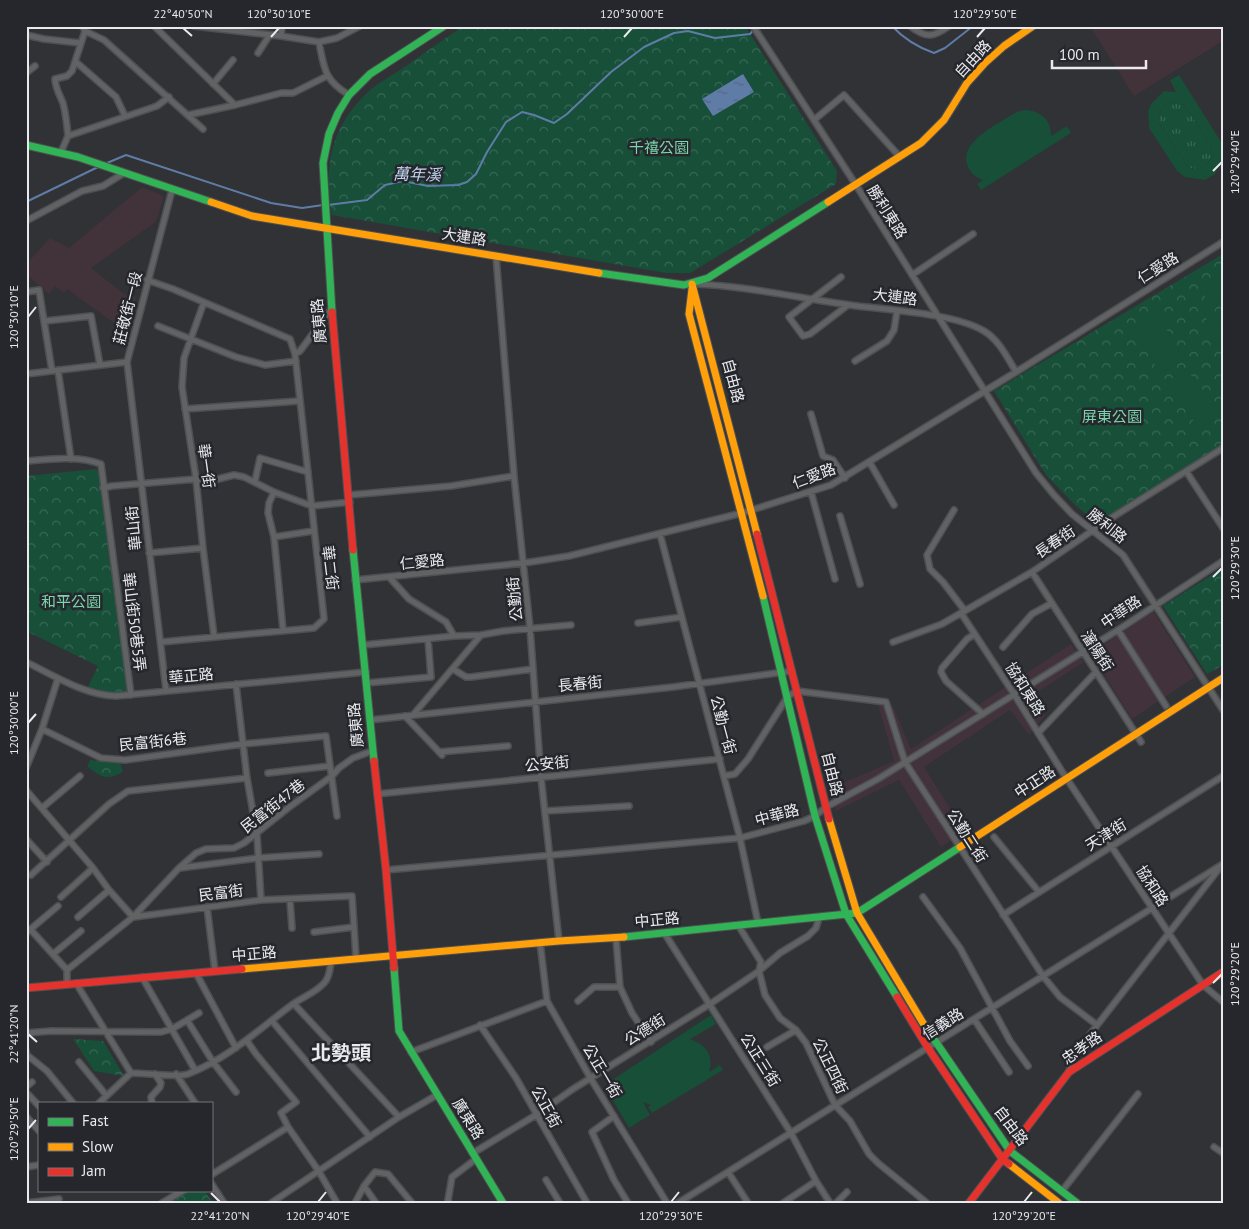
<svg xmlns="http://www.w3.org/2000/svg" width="1249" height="1229" font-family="'PT Sans','Noto Sans TC',sans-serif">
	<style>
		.commercial { fill: #41323b }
		.medical { fill: #423239 }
		.grass { fill: url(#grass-tufts) }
		.park { fill: url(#park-crowns) }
		.pitch { fill: #174f39; fill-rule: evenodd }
		.water { fill: url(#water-ripples) }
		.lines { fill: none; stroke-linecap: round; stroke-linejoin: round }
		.stream { stroke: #5f7ca7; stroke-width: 2 }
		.street-casing { stroke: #4e4f52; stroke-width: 8 }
		.fast-casing { stroke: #4e4f52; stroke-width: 9 }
		.slow-casing { stroke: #4e4f52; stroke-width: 9 }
		.jam-casing { stroke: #4e4f52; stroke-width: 9 }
		.street { stroke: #616264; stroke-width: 5 }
		.fast { stroke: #30b455; stroke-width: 7 }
		.slow { stroke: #ff9f0a; stroke-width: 7 }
		.jam { stroke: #e5322d; stroke-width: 7 }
		.ticks { fill: none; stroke: #e9eaee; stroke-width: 2 }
		.labels { text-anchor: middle; stroke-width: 5; stroke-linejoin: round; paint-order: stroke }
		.street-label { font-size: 15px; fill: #e9eaee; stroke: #25272c }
		.park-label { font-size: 15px; fill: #79d6ab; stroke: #25272c }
		.water-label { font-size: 16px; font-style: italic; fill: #c3d6f2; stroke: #25272c }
		.district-label { font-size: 20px; font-weight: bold; fill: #e9eaee; stroke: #25272c }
		.neatline { fill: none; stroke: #e9eaee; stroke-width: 2 }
		.ticks-label { font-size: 12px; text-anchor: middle; fill: #e9eaee }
	</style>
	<defs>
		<pattern id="grass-tufts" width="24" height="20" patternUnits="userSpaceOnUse" patternTransform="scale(1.25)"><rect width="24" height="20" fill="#174f39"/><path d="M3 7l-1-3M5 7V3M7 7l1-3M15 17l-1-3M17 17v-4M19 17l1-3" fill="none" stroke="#396856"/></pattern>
		<pattern id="park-crowns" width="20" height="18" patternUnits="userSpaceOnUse" patternTransform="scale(1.25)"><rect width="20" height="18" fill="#174f39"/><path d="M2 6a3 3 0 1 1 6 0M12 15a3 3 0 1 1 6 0" fill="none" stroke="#396856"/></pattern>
		<pattern id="water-ripples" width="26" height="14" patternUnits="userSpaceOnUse" patternTransform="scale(1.25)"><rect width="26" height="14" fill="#5f7ca7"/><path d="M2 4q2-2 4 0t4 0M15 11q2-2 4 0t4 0" fill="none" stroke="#556681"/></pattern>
	</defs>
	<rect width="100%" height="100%" fill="#303235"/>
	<path class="commercial" d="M 1153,611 L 1195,677 L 1132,719 L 1091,654 Z
		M 1071,644 L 1084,662 L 1033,695 L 1045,716 L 1029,735 L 1010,710 L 924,767 L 965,831 L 941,847 L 899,780 L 836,811 L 829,789 L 894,761 L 878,705 L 893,706 L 911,749 Z"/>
	<path class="medical" d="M 1090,26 L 1223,26 L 1223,41 L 1134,96 Z
		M 142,187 L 164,196 L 156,222 L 91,268 L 124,294 L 136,296 L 131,328 L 114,323 L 67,289 L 64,293 L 55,286 L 49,294 L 26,274 L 26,264 L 50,238 L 69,248 Z"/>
	<path class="grass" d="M 1173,102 L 1184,105 L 1188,110 L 1212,147 L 1211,159 C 1204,168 1199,171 1188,167 L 1159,123 C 1157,112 1162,104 1173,102 Z"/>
	<path class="park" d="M 463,26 L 745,26 L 837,171 L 836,184 L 690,273 L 666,273 L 332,215 C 323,166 331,127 368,92 C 378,83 391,76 403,68 C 423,54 443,40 463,26 Z
		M 1223,254 L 1223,445 L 1098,524 L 1074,504 L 1046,475 L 994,391 Z
		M 96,469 L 100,474 L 124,655 L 127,695 L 109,696 L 87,689 L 98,666 L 26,631 L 26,476 Z
		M 1223,568 L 1223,665 L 1207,674 L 1163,606 Z
		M 119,759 L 123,772 C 106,781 101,777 87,766 L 91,760 L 106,762 Z
		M 73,1039 L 103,1041 L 124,1076 L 94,1071 Z
		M 185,1190 L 204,1190 L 213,1203 L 165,1203 Z"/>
	<path class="pitch" d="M 1179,75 L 1223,145 L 1223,165 L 1221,162 L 1215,174 L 1205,180 L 1185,177 L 1177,171 L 1149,128 L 1148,111 L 1151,104 L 1164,91 L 1176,92 L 1170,80 ZM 1173,102 L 1184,105 L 1188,110 L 1212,147 L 1211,159 C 1204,168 1198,171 1188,167 L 1159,123 C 1157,112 1162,104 1173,102 Z
		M 1027,110 C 1042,112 1051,120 1051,136 L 1067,126 L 1071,133 L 981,190 L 977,184 L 983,180 C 975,177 970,173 967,164 C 959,141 1003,121 1019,111 Z
		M 1223,274 C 1223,279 1224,286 1223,290 C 1220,306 1207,309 1220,328 L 1223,326 L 1223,349 C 1206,322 1190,299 1223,274 Z
		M 1157,313 L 1184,359 L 1160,373 L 1133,328 Z
		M 1187,369 L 1201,390 L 1205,389 L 1222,414 L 1199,429 L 1167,381 Z
		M 711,1015 L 716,1024 L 690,1039 C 706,1045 714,1055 709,1072 L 720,1065 L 723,1070 L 652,1113 L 648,1107 L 651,1105 L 643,1102 L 650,1115 L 629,1128 L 607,1090 L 611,1087 L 609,1082 Z"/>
	<path class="water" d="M 743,74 L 754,92 L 713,116 L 702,99 Z"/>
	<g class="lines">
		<path class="stream" d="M 892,26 C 904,39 917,47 934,53 L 945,48 L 973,26
			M 107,163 L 126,155 L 271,203 L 302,208 L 323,205
			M 26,202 L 98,167
			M 328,205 L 367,200 L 385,185 L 403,181 L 428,186 L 458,185 L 467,182 L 476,174 L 487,152 L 506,122 L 522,112 L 534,115 L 554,123 L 567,114 L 611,72 L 644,47 L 674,33 L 688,31 L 715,38 L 750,34 L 757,26"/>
		<g class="street-casing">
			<path id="street" d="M 82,26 L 85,31 L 104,40 L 203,129
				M 154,26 L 235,105
				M 194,26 L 281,36 L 319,42 L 337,38 L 360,26
				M 753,26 L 856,185 L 1036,473 L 1054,495 L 1072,514 L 1123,555 L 1223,710
				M 910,26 C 926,39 934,37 949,26
				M 26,35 L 44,39 L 80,43
				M 281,36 L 282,26
				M 319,42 C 324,68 324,80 349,95
				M 258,53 L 269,36
				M 76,62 L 116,97 L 125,116
				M 26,73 L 35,66
				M 213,84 L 233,60
				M 188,115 L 235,105 L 281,93 L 293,93 L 327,76
				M 814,120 L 844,95 L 900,157
				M 68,136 C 67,125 66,114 63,103 C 60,96 55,87 55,79 L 67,76 L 72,71 L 85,31
				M 61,152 L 68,136 L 157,106 L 169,97
				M 26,221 L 82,191 L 103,186 L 124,173
				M 496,256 L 514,476 L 530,628 L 541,777 L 559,941
				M 912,275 L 973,234
				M 841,277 L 789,317 L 803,336 L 810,334 L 848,305
				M 147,280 L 173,289 L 290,339 L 295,354 L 324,619 L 314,628 L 161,642
				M 695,284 C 747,286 798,298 850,305 C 885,310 954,313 984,331 C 999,340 1007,357 1016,372
				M 26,292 L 39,290 L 52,371
				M 204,302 L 184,358 L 182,387 L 196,479 L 203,548 L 214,636
				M 45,321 L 91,316 L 100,365
				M 158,326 L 236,357 L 265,365 L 296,361
				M 295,354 L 300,351 L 332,308
				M 855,361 L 887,341 L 894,330 L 897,311
				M 58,370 L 71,459
				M 26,374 L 127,362
				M 185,409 L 299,401
				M 811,414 L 823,456 L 833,460 L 845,478
				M 26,461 C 51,459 78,455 101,464 L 131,695
				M 870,463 L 894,505
				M 1186,471 L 1223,528
				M 255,481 L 260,458 L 308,472
				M 103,488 L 112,486 L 196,479 L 214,480 L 234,475 L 244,477 L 274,492 L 312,506 L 350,502
				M 274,492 L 269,503 L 268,513 L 274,537 L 283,630
				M 811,492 L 835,579
				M 349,495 L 451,486 L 514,476
				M 954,510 L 927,555 L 930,569 L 943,582 L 965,611
				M 840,516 L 860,584
				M 660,534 L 740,838 L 758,923
				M 274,537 L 313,531
				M 149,553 L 203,548
				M 1032,572 L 1141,742
				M 390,578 L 409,599 L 446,622 L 454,636
				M 355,580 L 524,563 L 569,556 L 742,513 L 831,485 L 1016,372 L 1223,242
				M 961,613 L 1014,694 L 1063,773 L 1203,985 L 1223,1002
				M 638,623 L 682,617
				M 1118,630 L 1166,706
				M 975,634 L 967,639 L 942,668 L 941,672 L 946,681 L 983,714
				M 893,642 L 942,624 L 1032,572 L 1108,520 L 1223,448
				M 363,645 L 454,636 L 481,635 L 503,631 L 571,625
				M 1003,647 L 1032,614 L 1052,603
				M 26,662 C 55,676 84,695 116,696 L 366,672
				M 453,669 L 466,677 L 471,677 L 533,669
				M 367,683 L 431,677 L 428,639
				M 236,684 L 247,778 L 257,835 L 261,900
				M 166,690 L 127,362 L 172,190
				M 413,715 L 481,635
				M 405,716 L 442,755
				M 370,720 L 673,687 L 792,671
				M 42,729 L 101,758 L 125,760 L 243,744 L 326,736 L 337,816
				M 1038,733 L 1096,672
				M 439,752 L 508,746
				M 26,768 L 42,729 L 58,678
				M 268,773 L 330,766
				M 724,776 L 735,774 L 748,759 L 788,696 L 797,691 L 886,702 L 905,762 L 1043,976 L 1060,997 L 1097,1025
				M 26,790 L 93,868 L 109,890 L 133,917
				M 377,794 L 720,759
				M 42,808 L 80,776
				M 545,811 L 629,806
				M 994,837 L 1039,892
				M 26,839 L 47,862
				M 180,868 L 258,858 L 319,854
				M 386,870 L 740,838 L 804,821 L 815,816 L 826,807 L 878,779 L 1118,630 L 1223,561
				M 31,875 L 109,804 L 128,791 L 247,778
				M 61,897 L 93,868
				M 923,897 L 960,948 L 1010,1041 L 1028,1066
				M 290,900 L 292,928
				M 207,907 L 215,971
				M 1003,915 L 1223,776
				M 78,917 L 109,890
				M 134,917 L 261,900 L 352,896 L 356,958
				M 738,925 L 761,962 L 759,971 L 765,995 L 780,1018 L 796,1030 L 806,1043 L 835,1105 L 850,1121 L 869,1154 L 878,1163 L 927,1203
				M 31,930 L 67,970
				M 314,932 L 354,927
				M 26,933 L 58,906
				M 665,934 L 791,1133 L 816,1181 L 830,1203
				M 616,938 L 620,987 L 632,1013 L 651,1042
				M 540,942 L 547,1001 L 591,1079 L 667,1203
				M 53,954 L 81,931
				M 196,973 L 236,1048
				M 142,977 L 195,1070
				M 76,983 L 131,1073
				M 67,984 L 67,970 L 133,917 L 179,868 L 196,853 L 206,849 L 234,848 L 244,843 L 288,808 L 332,776 L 339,768 L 353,758 L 372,751
				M 578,1001 L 594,987 L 620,987
				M 294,1004 L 399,1117
				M 974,1019 L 1009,1072
				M 187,1020 L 213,1062 L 236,1092
				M 272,1021 L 370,1137
				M 480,1025 L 516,1078 L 587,1203
				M 26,1033 L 51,1031 L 161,1032 L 172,1029 L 199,1013
				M 247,1041 L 256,1054 L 296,1102 L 281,1113 L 288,1127
				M 767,1047 L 796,1030
				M 26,1051 L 27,1055 L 47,1071 L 73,1103
				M 411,1052 L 547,1001
				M 79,1062 L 106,1095
				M 1069,1071 L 1077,1051 L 1218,870
				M 176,1074 L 195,1103
				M 26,1087 L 32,1082
				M 26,1092 L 39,1106
				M 99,1103 L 131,1073 C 145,1073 177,1078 188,1074 C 229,1058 259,1029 293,1004 C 303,997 317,992 325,982 C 330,976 330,968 331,961
				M 152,1103 L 151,1097 L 160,1087 L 161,1083 L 155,1074
				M 26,1116 L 39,1131
				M 614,1116 L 592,1132 L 614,1180 L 628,1203
				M 1214,1147 L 1223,1153
				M 473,1153 L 536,1115 L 573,1089 L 710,1004 L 759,971 L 780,953 L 808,936 L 816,928 L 819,918
				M 26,1167 L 39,1165
				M 728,1172 L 748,1203
				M 211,1175 L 288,1127 L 318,1170 L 337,1203
				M 546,1180 L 560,1203
				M 211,1183 L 224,1203
				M 364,1186 L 376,1203
				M 1062,1191 L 1138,1094
				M 26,1203 L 59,1199
				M 162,1203 L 184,1190
				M 271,1203 L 399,1117 L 437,1095
				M 355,1203 L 364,1186 L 375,1172 L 388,1174 L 412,1203
				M 449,1203 L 448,1200 L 452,1177 L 476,1159
				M 678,1203 L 1223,864
				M 783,1203 L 816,1181
				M 836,1203 L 847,1192"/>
		</g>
		<g class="fast-casing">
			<path id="fast" d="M 26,145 L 78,157 L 211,202
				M 599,273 L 684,285 L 708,278 L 828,202
				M 332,312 L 323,163 L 329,134 L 338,113 L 349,95 L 370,74 L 444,26
				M 353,550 L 374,761
				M 763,596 L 815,816 L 846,914 L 897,997
				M 624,937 L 857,913 L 960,847
				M 394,968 L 399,1031 L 503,1203
				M 923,1023 L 1010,1151 L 1077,1203"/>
		</g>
		<g class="slow-casing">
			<path id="slow" d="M 211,202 L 252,216 L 599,273
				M 828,202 L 921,143 L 944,120 L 967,83 L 985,63 L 1004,46 L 1033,26
				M 692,284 L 757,534
				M 692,289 L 689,314 L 763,596
				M 829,819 L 857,913 L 923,1023
				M 960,847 L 1223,678
				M 242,969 L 559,941 L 624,937
				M 1009,1164 L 1059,1203"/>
		</g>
		<g class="jam-casing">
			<path id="jam" d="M 332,312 L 353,550
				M 757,534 L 829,819
				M 374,761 L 386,870 L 394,968
				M 26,988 L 242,969
				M 897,997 L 928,1048 L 1003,1160 L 1009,1164
				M 969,1203 L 1069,1072 L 1223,972"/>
		</g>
		<use href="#street" class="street"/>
		<use href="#fast" class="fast"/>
		<use href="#slow" class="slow"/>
		<use href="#jam" class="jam"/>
	</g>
	<path class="ticks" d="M 183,28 L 192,36M 271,37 L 279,28M 624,37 L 632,28M 977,37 L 985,28M 1213,171 L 1222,162M 28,317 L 36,307M 1213,577 L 1222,568M 28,723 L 36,714M 1213,983 L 1222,974M 28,1034 L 37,1042M 28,1129 L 36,1120M 211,1193 L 220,1202M 318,1202 L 326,1192M 671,1202 L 679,1192M 1024,1202 L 1032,1192"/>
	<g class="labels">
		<g class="street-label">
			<text transform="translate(973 59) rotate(-47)" y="5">自由路</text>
			<text transform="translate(887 212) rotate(58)" y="5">勝利東路</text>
			<text transform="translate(464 237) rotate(9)" y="5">大連路</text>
			<text transform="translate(1158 268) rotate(-32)" y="5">仁愛路</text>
			<text transform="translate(895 297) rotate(7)" y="5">大連路</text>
			<text transform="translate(128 308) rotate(-76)" y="5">莊敬街一段</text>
			<text transform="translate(319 321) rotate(-95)" y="5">廣東路</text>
			<text transform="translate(733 381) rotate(75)" y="5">自由路</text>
			<text transform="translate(206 466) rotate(82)" y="5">華一街</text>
			<text transform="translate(814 476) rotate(-21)" y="5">仁愛路</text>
			<text transform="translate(1107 526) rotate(39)" y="5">勝利路</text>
			<text transform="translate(134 528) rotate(-96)" y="5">華山街</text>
			<text transform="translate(1055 542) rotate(-34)" y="5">長春街</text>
			<text transform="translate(422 562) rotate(-6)" y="5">仁愛路</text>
			<text transform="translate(330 568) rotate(83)" y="5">華二街</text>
			<text transform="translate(515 599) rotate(-96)" y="5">公勤街</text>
			<text transform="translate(1121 612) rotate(-34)" y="5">中華路</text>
			<text transform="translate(134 622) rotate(83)" y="5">華山街50巷5弄</text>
			<text transform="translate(1097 651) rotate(57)" y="5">瀋陽街</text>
			<text transform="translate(191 676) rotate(-5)" y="5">華正路</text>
			<text transform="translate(580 684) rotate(-6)" y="5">長春街</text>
			<text transform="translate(1025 689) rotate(58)" y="5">協和東路</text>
			<text transform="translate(356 725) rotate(-95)" y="5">廣東路</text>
			<text transform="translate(723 725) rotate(75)" y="5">公勤一街</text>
			<text transform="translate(153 742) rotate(-6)" y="5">民富街6巷</text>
			<text transform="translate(547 764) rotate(-6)" y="5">公安街</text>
			<text transform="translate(832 774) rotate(76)" y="5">自由路</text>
			<text transform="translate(1035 782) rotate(-33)" y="5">中正路</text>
			<text transform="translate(273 806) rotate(-38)" y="5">民富街47巷</text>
			<text transform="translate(777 815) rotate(-15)" y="5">中華路</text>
			<text transform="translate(1106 835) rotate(-32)" y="5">天津街</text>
			<text transform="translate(967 836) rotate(57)" y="5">公勤二街</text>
			<text transform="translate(1152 886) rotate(57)" y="5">協和路</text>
			<text transform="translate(221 893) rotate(-7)" y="5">民富街</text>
			<text transform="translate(657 920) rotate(-5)" y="5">中正路</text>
			<text transform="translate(254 954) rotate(-5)" y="5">中正路</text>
			<text transform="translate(943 1024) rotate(-32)" y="5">信義路</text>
			<text transform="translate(645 1030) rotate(-32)" y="5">公德街</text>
			<text transform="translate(1082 1048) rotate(-35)" y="5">忠孝路</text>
			<text transform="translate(760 1060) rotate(58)" y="5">公正三街</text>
			<text transform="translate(830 1066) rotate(64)" y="5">公正四街</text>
			<text transform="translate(602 1071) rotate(59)" y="5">公正一街</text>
			<text transform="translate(546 1107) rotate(61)" y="5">公正街</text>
			<text transform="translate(468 1119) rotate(58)" y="5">廣東路</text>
			<text transform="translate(1011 1126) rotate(53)" y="5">自由路</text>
		</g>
		<g class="park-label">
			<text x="659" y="153">千禧公園</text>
			<text x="1112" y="422">屏東公園</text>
			<text x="71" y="607">和平公園</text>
		</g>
		<g class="water-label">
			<text transform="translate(417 174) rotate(1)" y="6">萬年溪</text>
		</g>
		<g class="district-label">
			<text x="341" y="1060">北勢頭</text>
		</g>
	</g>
	<rect width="1249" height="1229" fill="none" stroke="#25272c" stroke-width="55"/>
	<rect x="38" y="1102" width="175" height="90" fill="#25272c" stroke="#73757a"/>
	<rect x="48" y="1118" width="25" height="8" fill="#30b455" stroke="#73757a"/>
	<text x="82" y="1126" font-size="15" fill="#e9eaee">Fast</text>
	<rect x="48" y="1143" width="25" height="8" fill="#ff9f0a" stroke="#73757a"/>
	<text x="82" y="1152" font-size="15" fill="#e9eaee">Slow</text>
	<rect x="48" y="1168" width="25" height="8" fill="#e5322d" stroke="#73757a"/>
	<text x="82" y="1176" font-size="15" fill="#e9eaee">Jam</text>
	<path d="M1052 60v8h94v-8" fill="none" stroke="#e9eaee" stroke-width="2.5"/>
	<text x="1059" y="60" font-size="15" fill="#e9eaee" stroke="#25272c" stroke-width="4" paint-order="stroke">100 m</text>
	<rect x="28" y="28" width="1194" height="1174" class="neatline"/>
	<g class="ticks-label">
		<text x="183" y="18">22°40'50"N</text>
		<text x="279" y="18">120°30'10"E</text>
		<text x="632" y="18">120°30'00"E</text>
		<text x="985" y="18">120°29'50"E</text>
		<text transform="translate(1235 162) rotate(-90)" y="4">120°29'40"E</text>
		<text transform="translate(14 317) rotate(-90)" y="4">120°30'10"E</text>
		<text transform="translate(1235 568) rotate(-90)" y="4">120°29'30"E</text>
		<text transform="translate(14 723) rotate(-90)" y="4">120°30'00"E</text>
		<text transform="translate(1235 974) rotate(-90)" y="4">120°29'20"E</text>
		<text transform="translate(14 1034) rotate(-90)" y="4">22°41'20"N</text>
		<text transform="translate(14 1129) rotate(-90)" y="4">120°29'50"E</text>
		<text x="220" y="1220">22°41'20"N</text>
		<text x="318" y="1220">120°29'40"E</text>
		<text x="671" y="1220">120°29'30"E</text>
		<text x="1024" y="1220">120°29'20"E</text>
	</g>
</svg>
